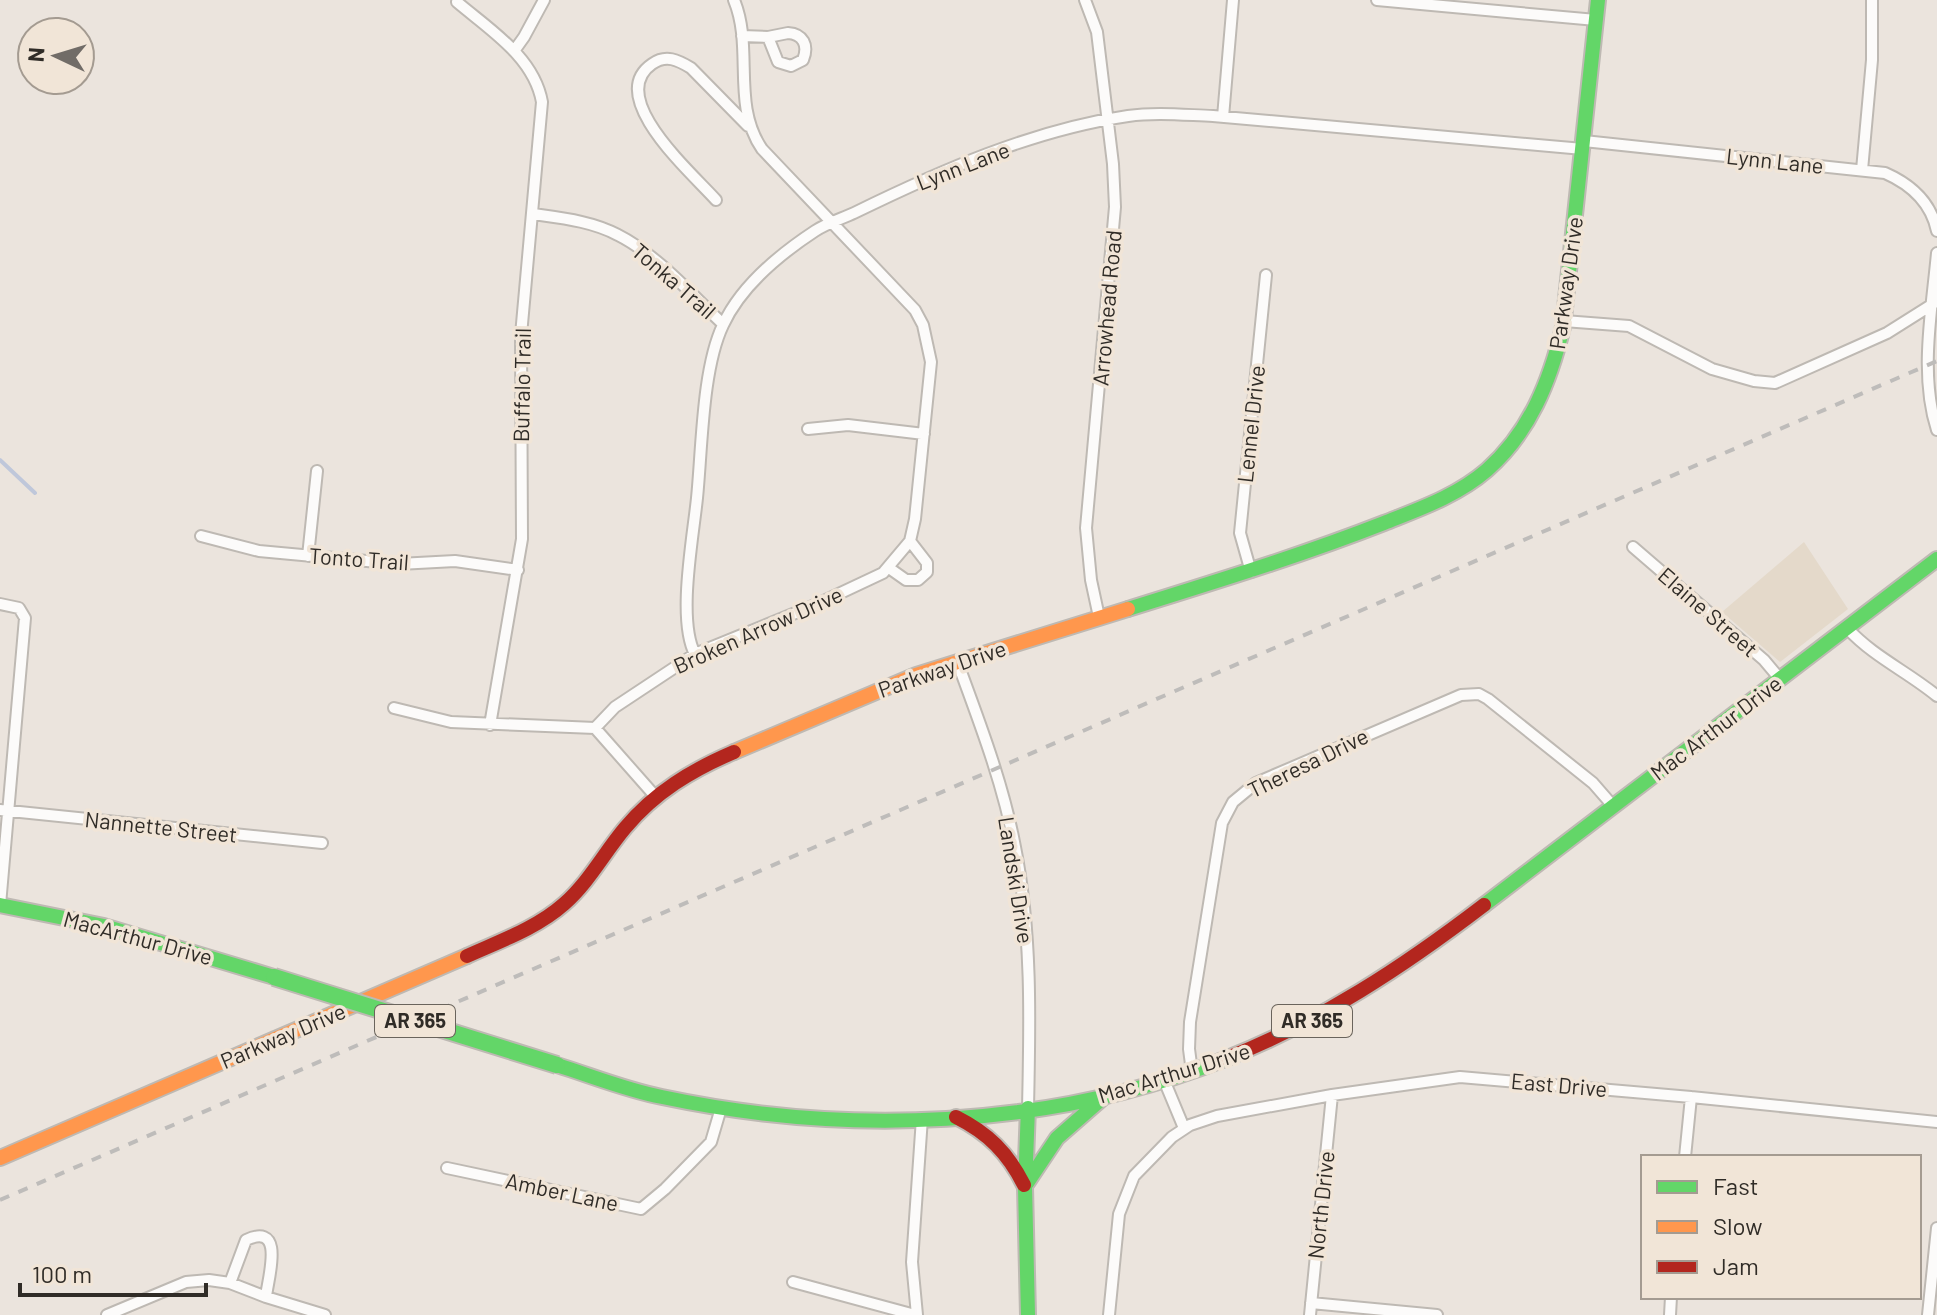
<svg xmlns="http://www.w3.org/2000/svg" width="1937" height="1315" font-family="Barlow,sans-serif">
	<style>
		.built { fill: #e4d9ca }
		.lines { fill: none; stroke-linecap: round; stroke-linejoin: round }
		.stream { stroke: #bfc7da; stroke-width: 4 }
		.street-casing { stroke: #beb9b3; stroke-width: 14 }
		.fast-casing { stroke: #beb9b3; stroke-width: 18 }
		.slow-casing { stroke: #beb9b3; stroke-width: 18 }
		.jam-casing { stroke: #beb9b3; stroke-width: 18 }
		.street { stroke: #fcfbfa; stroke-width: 10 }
		.fast { stroke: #63d668; stroke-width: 14 }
		.slow { stroke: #ff974d; stroke-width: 14 }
		.jam { stroke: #b3261e; stroke-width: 14 }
		.rail { stroke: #bebcba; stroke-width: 4; stroke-dasharray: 10 10; stroke-linecap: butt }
		.fast-bridge-casing { stroke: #beb9b3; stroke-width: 20; stroke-linecap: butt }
		.fast-bridge { stroke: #63d668; stroke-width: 16 }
		.labels { text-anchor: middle; stroke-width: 7; stroke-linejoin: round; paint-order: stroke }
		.shield { fill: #f1e5d7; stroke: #6a645c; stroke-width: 2 }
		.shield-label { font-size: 20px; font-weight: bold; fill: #302c27 }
		.street-label { font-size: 22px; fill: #302c27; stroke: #f1e5d7 }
	</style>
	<rect width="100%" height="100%" fill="#ebe4dd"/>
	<path class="built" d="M 1804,542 L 1848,609 L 1780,662 L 1722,612 Z"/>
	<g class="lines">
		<path class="stream" d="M 0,460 L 35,493"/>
		<g class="street-casing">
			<path id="street" d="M 1085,0 L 1097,32 L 1113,164 L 1115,207 L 1086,528 L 1091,580 L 1099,617
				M 1377,0 L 1596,20
				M 457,2 C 490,30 534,57 542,102 L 521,335 L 522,539 L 490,725
				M 788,33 C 803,34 809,45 803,60 L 791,66 L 778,62 L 768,37 Z
				M 742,36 L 768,37
				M 514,51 L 524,37 L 544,0
				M 1223,117 L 1233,0
				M 1584,141 L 1885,173 C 1910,184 1931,202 1937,231
				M 1862,170 L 1872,60 L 1872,0
				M 716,200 C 693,174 604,97 652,64 C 666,54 678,60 691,68 L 748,126
				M 533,214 C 561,218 592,221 618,235 C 656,254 692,295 723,324
				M 1937,253 C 1932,309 1919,375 1937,430
				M 1564,321 L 1629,326 L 1712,369 L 1754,381 L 1775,383 L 1887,333 L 1933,304
				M 808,429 L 848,425 L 924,434
				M 201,536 L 259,551 L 399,564 L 455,561 L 518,570
				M 1633,547 L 1764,660 L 1780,679
				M 308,556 L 317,471
				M 889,568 L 906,580 L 918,580 L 927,572 L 927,563 L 910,541
				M 1251,572 L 1240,533 L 1266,275
				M 0,604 L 19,608 L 25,618 L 0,905
				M 1848,629 C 1874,657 1908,672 1937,696
				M 695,654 C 677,620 693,538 697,498 C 702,449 702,369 723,325 C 741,286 780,254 815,231 C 827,223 841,219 854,213 C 940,171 1032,130 1128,116 C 1156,112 1184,115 1213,116 L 1583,149
				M 957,661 C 979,721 1003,783 1015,847 C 1032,932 1030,1021 1028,1108
				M 394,708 L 451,722 L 595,728 L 655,796
				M 595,728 L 615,707 L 695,654 L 815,605 L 883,573 L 910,541 L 915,519 L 931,362 L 923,325 L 915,310 L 762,149 C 731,104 754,48 734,0
				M 0,810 L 322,843
				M 1192,1072 L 1189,1049 L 1190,1022 L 1222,823 L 1233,802 L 1256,783 L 1461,695 L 1479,694 L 1488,699 L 1593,783 L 1613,806
				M 1164,1080 L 1184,1128
				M 1685,1157 L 1691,1097
				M 447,1168 L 641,1209 L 665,1189 L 711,1142 L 721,1108
				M 793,1282 L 915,1315
				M 230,1283 L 246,1240 C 287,1221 267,1281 266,1297
				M 1311,1303 L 1437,1315
				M 107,1315 L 186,1282 L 209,1280 L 230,1283 L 266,1297 L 325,1315
				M 917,1315 L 912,1262 L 922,1118
				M 1109,1315 L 1119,1214 L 1134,1176 L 1172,1137 L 1190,1125 L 1217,1116 L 1332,1095 L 1460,1077 L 1691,1097 L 1937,1122
				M 1310,1315 L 1332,1095
				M 1670,1315 L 1671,1297
				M 1928,1315 L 1937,1228"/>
		</g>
		<g class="fast-casing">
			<path id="fast" d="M 1128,609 C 1214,582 1300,556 1384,523 C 1419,509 1457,496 1487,470 C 1530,432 1550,381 1563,327 L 1598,0
				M 0,905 L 104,926 L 274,977
				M 1484,905 L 1937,559
				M 557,1065 C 592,1076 626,1090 662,1097 C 846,1136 1049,1129 1225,1059
				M 1028,1108 L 1025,1187 L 1028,1315
				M 1027,1183 L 1057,1138 L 1105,1096"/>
		</g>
		<g class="slow-casing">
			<path id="slow" d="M 734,752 L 916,675 L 1128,609
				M 0,1158 L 467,956"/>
		</g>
		<g class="jam-casing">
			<path id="jam" d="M 467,956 C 500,941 537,928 564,904 C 589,882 604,853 625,828 C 655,792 692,770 734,752
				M 1225,1059 C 1321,1021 1403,967 1484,905
				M 956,1117 C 988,1133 1008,1153 1024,1185"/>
		</g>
		<use href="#street" class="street"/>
		<use href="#fast" class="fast"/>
		<use href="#slow" class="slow"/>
		<use href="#jam" class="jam"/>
		<path class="rail" d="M 0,1200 L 1937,361"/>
		<g class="fast-bridge-casing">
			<path id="fast-bridge" d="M 274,977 L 557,1065"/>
		</g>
		<use href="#fast-bridge" class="fast-bridge"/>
	</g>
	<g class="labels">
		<g class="shield">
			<rect x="375" y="1005" width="80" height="32" rx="6"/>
			<rect x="1272" y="1005" width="80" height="32" rx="6"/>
		</g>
		<g class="shield-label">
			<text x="415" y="1028">AR 365</text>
			<text x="1312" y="1028">AR 365</text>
		</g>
		<g class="street-label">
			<text transform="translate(1775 161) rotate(6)" y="8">Lynn Lane</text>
			<text transform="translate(963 166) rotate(-21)" y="8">Lynn Lane</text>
			<text transform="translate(674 281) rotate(41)" y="8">Tonka Trail</text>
			<text transform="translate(1566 283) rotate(-82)" y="8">Parkway Drive</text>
			<text transform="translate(1107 308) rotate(-85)" y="8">Arrowhead Road</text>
			<text transform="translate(522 385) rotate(-89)" y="8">Buffalo Trail</text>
			<text transform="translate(1251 424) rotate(-84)" y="8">Lennel Drive</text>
			<text transform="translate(359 559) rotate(4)" y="8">Tonto Trail</text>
			<text transform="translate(1708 612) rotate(41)" y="8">Elaine Street</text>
			<text transform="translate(758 630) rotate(-24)" y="8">Broken Arrow Drive</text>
			<text transform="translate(942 669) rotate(-19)" y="8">Parkway Drive</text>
			<text transform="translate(1716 728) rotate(-37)" y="8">Mac Arthur Drive</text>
			<text transform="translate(1308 763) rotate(-26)" y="8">Theresa Drive</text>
			<text transform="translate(161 827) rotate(6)" y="8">Nannette Street</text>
			<text transform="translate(1016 880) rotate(81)" y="8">Landski Drive</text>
			<text transform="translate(138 938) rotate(15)" y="8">MacArthur Drive</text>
			<text transform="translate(283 1036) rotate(-23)" y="8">Parkway Drive</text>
			<text transform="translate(1174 1073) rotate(-17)" y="8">Mac Arthur Drive</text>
			<text transform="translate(1559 1085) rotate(5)" y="8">East Drive</text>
			<text transform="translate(562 1192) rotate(12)" y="8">Amber Lane</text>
			<text transform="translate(1321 1205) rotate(-84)" y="8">North Drive</text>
		</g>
	</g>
	<rect x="1641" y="1155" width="280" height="144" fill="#f1e5d7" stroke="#a49b91" stroke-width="2"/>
	<rect x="1657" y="1181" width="40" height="12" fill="#63d668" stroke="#a49b91" stroke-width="2"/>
	<text x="1713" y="1195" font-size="24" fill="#302c27">Fast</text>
	<rect x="1657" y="1221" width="40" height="12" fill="#ff974d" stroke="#a49b91" stroke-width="2"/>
	<text x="1713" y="1235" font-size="24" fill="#302c27">Slow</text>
	<rect x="1657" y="1261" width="40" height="12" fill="#b3261e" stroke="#a49b91" stroke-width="2"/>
	<text x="1713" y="1275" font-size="24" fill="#302c27">Jam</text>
	<g transform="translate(56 56) rotate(274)"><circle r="38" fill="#f1e5d7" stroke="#a49b91" stroke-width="2"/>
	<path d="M0-6L14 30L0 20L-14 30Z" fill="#716c67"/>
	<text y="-12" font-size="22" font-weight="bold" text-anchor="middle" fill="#302c27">N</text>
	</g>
	<path d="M20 1283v12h186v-12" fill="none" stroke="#302c27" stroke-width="4"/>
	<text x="32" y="1283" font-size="24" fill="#302c27" stroke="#f1e5d7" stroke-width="6" paint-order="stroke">100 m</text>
</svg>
